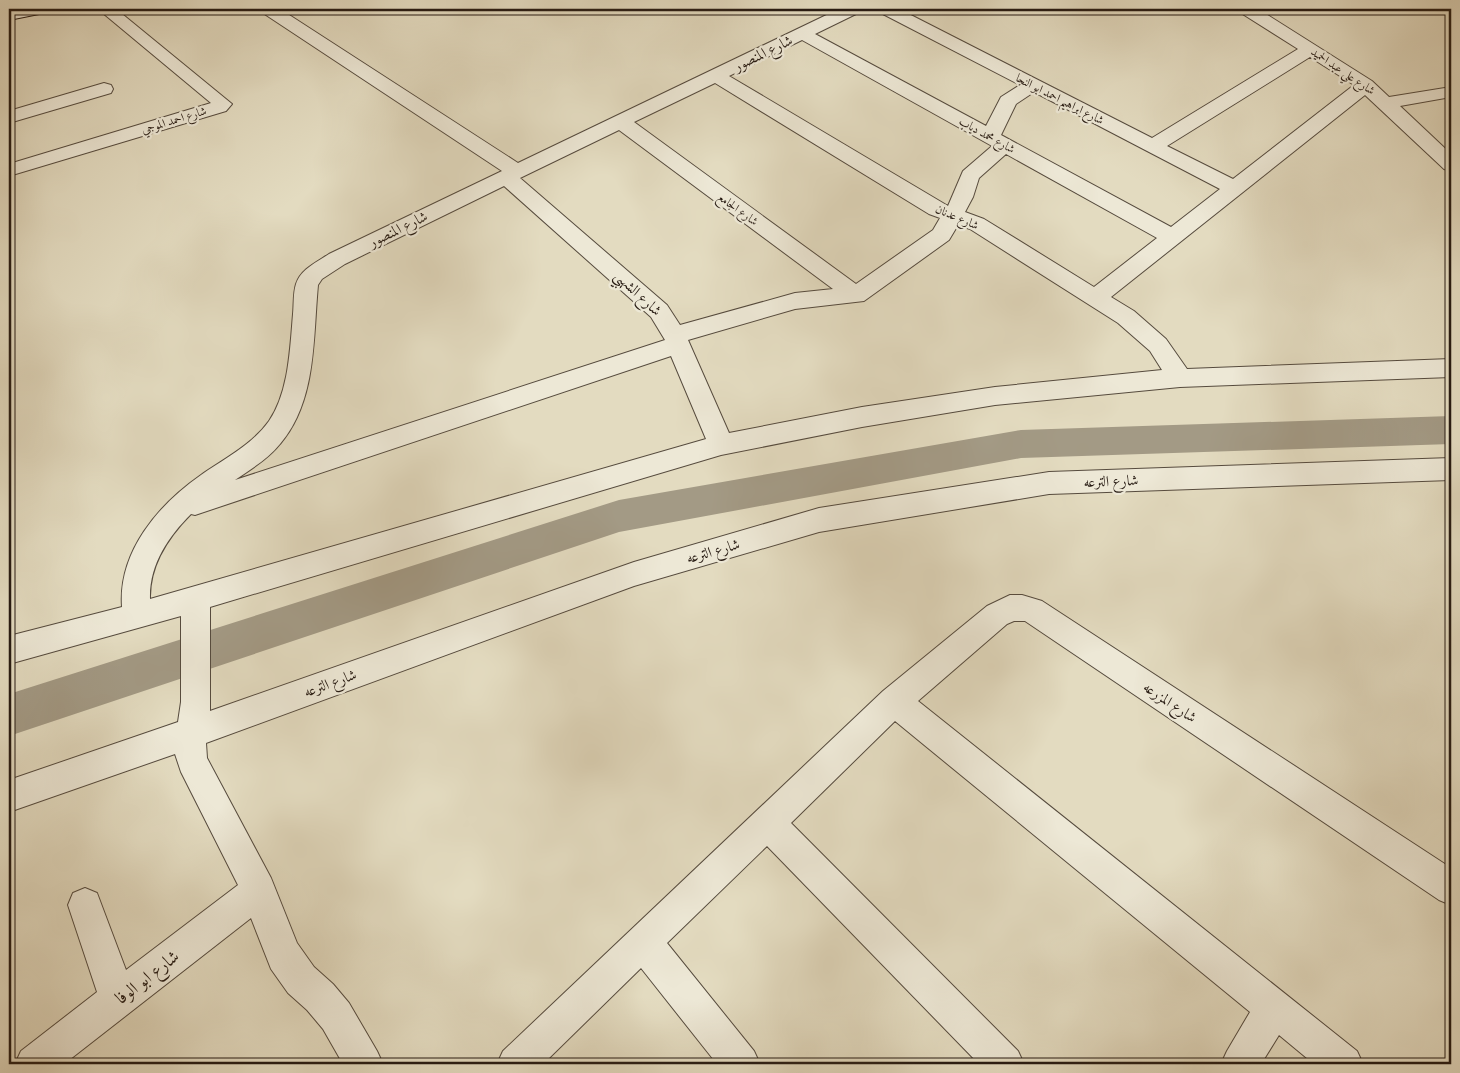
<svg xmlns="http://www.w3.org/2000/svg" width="1460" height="1073" font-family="'IM FELL French Canon',Amiri,serif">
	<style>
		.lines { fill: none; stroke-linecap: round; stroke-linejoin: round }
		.canal { fill: #a39a85; fill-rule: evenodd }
		.street-casing { stroke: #564b3e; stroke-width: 2 }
		.secondary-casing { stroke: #271b13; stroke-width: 2 }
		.street { fill: #ede8d6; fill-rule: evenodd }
		.secondary { fill: #ede8d6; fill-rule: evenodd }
		.labels { text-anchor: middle; stroke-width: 4.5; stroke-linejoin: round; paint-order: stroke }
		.far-street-label { font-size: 12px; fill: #271b13; stroke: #ede8d6 }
		.street-label { font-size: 15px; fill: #271b13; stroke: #ede8d6 }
		.near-street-label { font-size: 18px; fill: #271b13; stroke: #ede8d6 }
	</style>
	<rect width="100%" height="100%" fill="#e3dbc0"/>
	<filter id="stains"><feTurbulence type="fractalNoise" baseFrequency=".004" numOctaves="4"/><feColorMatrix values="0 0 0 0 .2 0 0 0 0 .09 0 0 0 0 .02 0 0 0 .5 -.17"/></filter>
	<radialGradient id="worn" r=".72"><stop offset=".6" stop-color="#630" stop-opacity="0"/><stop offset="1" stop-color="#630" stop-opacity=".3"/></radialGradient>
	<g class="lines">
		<path class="canal" d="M 1451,416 L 1451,444 L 1021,458 L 619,532 L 9,736 L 9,694 L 619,500 L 1021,430 Z"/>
		<g class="street-casing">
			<path id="street" d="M 98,9 L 116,9 L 232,104 L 226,111 L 9,176 L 9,164 L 211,103 Z
				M 261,9 L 280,9 L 518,163 L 839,9 L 860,9 L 858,13 L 815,34 L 986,126 L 1001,97 L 1020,85 L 881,13 L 879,9 L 899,9 L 1152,138 L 1298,49 L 1241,13 L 1239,9 L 1258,9 L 1372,81 L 1389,97 L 1451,87 L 1451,97 L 1400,106 L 1451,154 L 1451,171 L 1444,169 L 1365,95 L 1111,297 L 1134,311 L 1166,339 L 1187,369 L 1451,359 L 1451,377 L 1180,387 L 995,405 L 862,427 L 721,455 L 210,607 L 210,711 L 634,562 L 819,508 L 1049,472 L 1451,458 L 1451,480 L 1049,494 L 819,532 L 634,586 L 206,743 L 207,758 L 271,878 L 297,943 L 314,967 L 333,984 L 349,1003 L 377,1051 L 383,1064 L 343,1064 L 323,1029 L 307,1010 L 288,993 L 271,969 L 251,918 L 64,1064 L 15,1064 L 21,1051 L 97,992 L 68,905 L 73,893 L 85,888 L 97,893 L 126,970 L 238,885 L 181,772 L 175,754 L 9,812 L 9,780 L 178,722 L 181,702 L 181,616 L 9,664 L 9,636 L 122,607 C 118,552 158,505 201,475 C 224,459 252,445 269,421 C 289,392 290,348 293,314 C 294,305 293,293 296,284 C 301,269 317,262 329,254 L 502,171 L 263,13 ZM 802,40 L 992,146 L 963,171 L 948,206 L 729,76 ZM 1310,57 L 1354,85 L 1233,179 L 1167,146 ZM 715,83 L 929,214 L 940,218 L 933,230 L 856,284 L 634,122 ZM 1034,92 L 1220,189 L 1171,227 L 1001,135 L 1016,104 ZM 619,130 L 833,289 L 795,293 L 680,325 L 667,305 L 520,178 ZM 1006,154 L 1157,238 L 1094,287 L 984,219 L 965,212 L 973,197 L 979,178 ZM 504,186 L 651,317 L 665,340 L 235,480 C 251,469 268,459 280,444 C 317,401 313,337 318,285 L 322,279 L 345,264 ZM 958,225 L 970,229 L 1118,323 L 1150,351 L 1162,370 L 995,387 L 862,407 L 729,433 L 688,340 L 795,309 L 864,301 L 949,240 ZM 671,356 L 706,439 L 150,599 C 149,565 168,537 191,514 L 195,515 Z
				M 104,83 L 111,85 L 113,89 L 111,93 L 9,123 L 9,111 Z
				M 1010,595 L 1022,595 L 1042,601 L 1451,868 L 1451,905 L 1439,900 L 1025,621 L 1014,621 L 1007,624 L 918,701 L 1357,1051 L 1363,1064 L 1314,1064 L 1279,1035 L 1261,1064 L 1221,1064 L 1227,1051 L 1250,1012 L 895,721 L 791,823 L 1018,1051 L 1024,1064 L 979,1064 L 767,846 L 667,943 L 754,1051 L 760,1064 L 717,1064 L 641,968 L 543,1064 L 497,1064 L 503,1051 L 883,691 L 987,606 Z"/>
		</g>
		<g class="secondary-casing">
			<path id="secondary" d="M 15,9 L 46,9 L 44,13 L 9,20 L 9,10 Z"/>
		</g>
		<use href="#street" class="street"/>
		<use href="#secondary" class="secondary"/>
	</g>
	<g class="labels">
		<g class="far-street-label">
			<text transform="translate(1343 71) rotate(34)" y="4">شارع علي عبد الحميد</text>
			<text transform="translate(1060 99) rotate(27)" y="4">شارع ابراهيم احمد ابو النجا</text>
			<text transform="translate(174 120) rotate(-17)" y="4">شارع احمد الموجي</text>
			<text transform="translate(987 135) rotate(29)" y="4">شارع محمد دياب</text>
			<text transform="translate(738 209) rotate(36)" y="4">شارع الجامع</text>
			<text transform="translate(957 217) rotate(23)" y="4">شارع عدنان</text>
		</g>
		<g class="street-label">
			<text transform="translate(763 53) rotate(-26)" y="5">شارع المنصور</text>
			<text transform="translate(398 229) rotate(-26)" y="5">شارع المنصور</text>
			<text transform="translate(638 293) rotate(43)" y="5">شارع الشهبي</text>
			<text transform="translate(1111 481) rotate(-2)" y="5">شارع الترعه</text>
			<text transform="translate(713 551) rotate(-16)" y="5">شارع الترعه</text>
			<text transform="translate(330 683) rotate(-20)" y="5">شارع الترعه</text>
			<text transform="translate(1170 702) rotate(34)" y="5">شارع المزرعه</text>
		</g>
		<g class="near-street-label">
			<text transform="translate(147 977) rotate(-38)" y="6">شارع ابو الوفا</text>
		</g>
	</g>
	<rect width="1460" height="1073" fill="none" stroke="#e3dbc0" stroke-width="30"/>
	<rect x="10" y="10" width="1440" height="1053" fill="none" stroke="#271b13" stroke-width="2.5"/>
	<rect x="15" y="15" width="1430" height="1043" fill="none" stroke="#271b13"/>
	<rect width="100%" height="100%" filter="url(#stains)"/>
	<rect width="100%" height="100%" fill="url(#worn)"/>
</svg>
